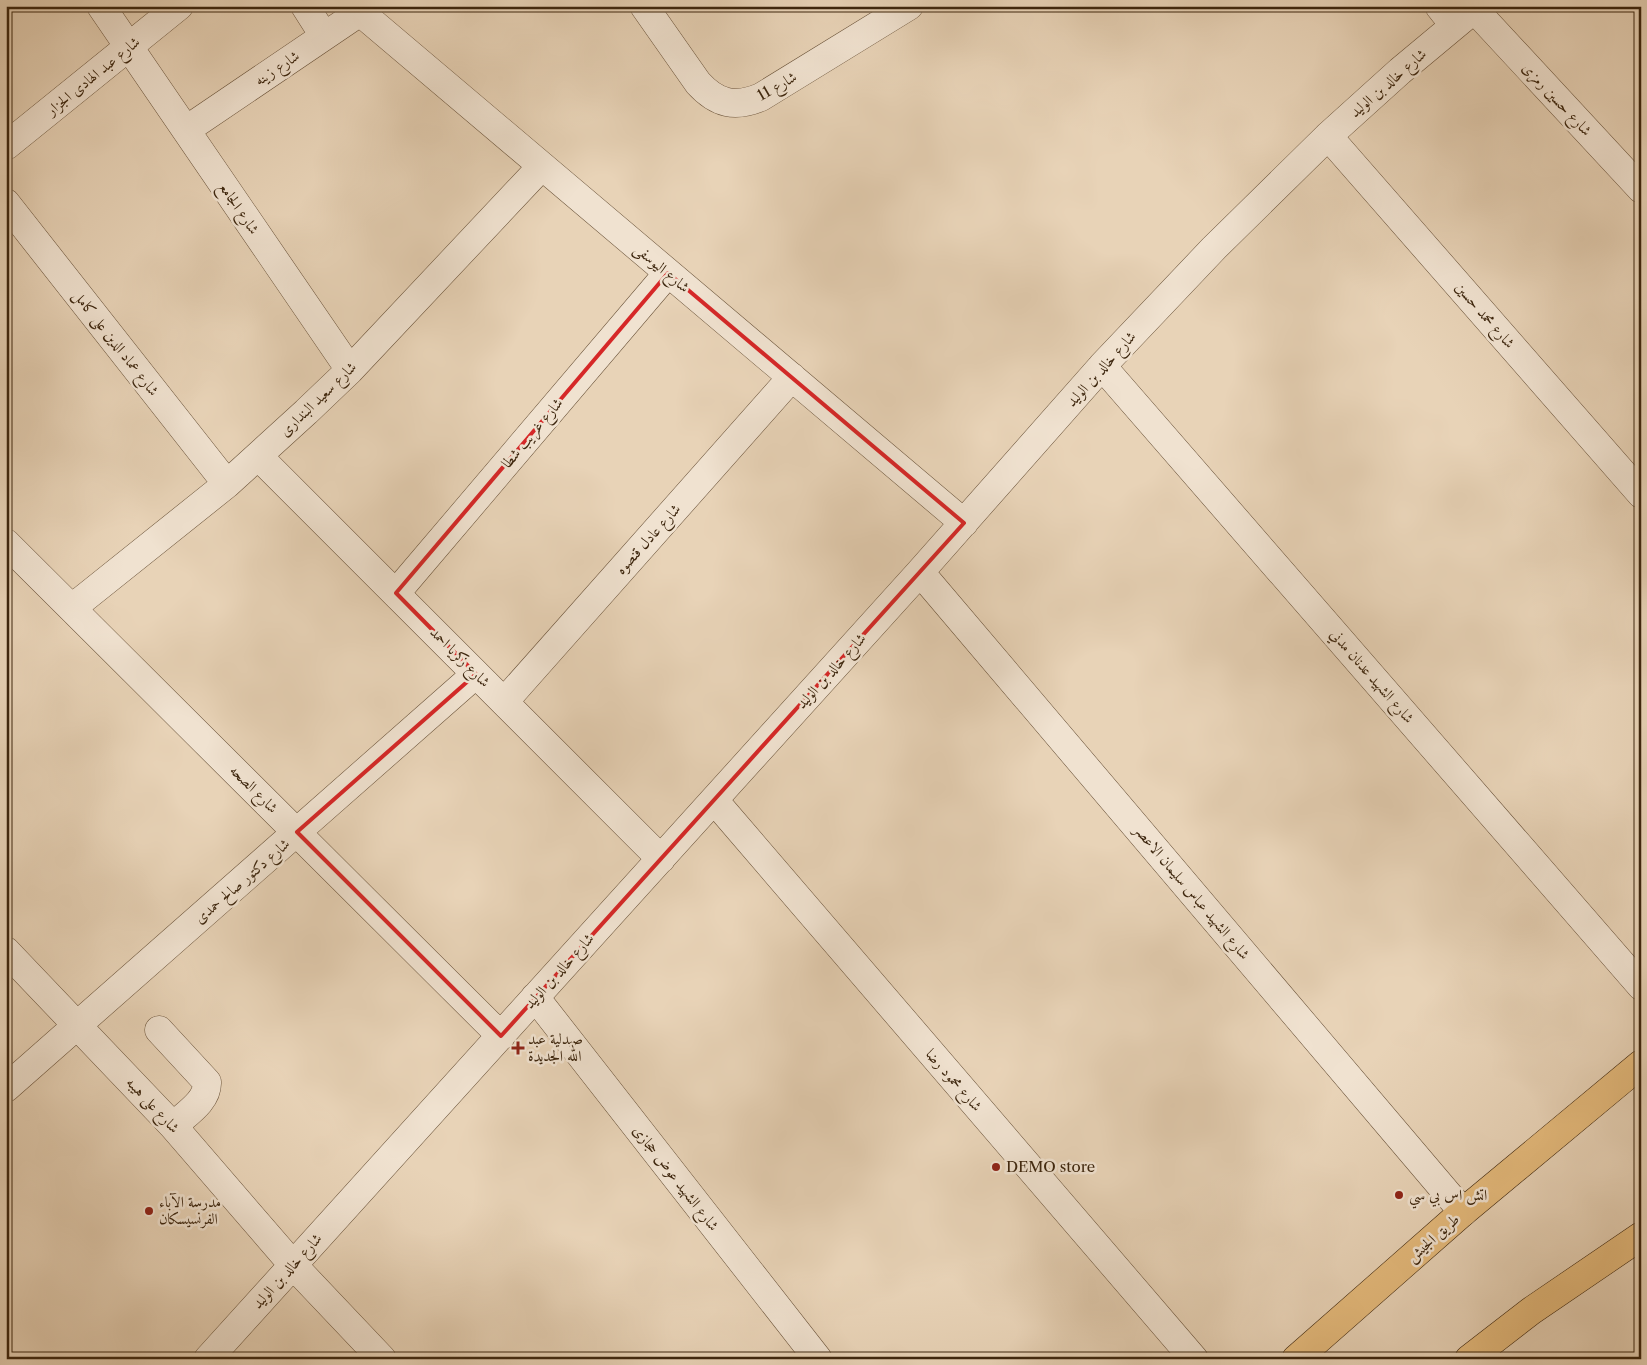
<svg xmlns="http://www.w3.org/2000/svg" width="1647" height="1365" font-family="'Libre Caslon Text',Amiri,serif">
	<style>
		.lines { fill: none; stroke-linecap: round; stroke-linejoin: round }
		.minor-casing { stroke: #685138; stroke-width: 29 }
		.highway-casing { stroke: #3d260e; stroke-width: 29 }
		.minor { stroke: #f0e2d0; stroke-width: 28 }
		.highway { stroke: #e4ba7c; stroke-width: 28 }
		.marked { fill: none; stroke: #d62828; stroke-width: 4; stroke-linejoin: round }
		.poi-dot { fill: #8f2418; stroke: #f0e2d0; stroke-width: 2 }
		.labels { text-anchor: middle; stroke-width: 5; stroke-linejoin: round; paint-order: stroke }
		.street-label { font-size: 15px; fill: #3d260e; stroke: #f0e2d0 }
		.poi-label { font-size: 15px; fill: #3d260e; stroke: #f0e2d0; text-anchor: start }
	</style>
	<rect width="100%" height="100%" fill="#e8d3b7"/>
	<filter id="stains"><feTurbulence type="fractalNoise" baseFrequency=".004" numOctaves="4"/><feColorMatrix values="0 0 0 0 .2 0 0 0 0 .09 0 0 0 0 .02 0 0 0 .5 -.17"/></filter>
	<radialGradient id="worn" r=".72"><stop offset=".6" stop-color="#630" stop-opacity="0"/><stop offset="1" stop-color="#630" stop-opacity=".3"/></radialGradient>
	<g class="lines">
		<g class="minor-casing">
			<path id="minor" d="M 101,6 L 350,370
				M 305,6 L 324,36
				M 644,6 L 698,83 C 717,104 735,108 761,97 L 909,6
				M 1439,6 L 1454,25
				M 1474,9 L 1641,189
				M 360,12 L 964,523
				M 186,130 L 369,6
				M 1328,136 L 1641,494
				M 6,146 L 179,6
				M 6,203 L 227,484
				M 1102,366 L 1641,986
				M 258,456 L 661,859
				M 6,543 L 501,1036
				M 920,572 L 1463,1212
				M 396,593 L 668,273
				M 72,608 L 227,484 L 306,412 L 350,370 L 542,166
				M 504,702 L 792,377
				M 714,800 L 1194,1359
				M 6,951 L 173,1126 L 293,1265 L 382,1359
				M 535,997 L 818,1359
				M 159,1030 L 207,1082 C 208,1101 186,1114 173,1126
				M 6,1088 L 476,674
				M 208,1359 L 920,572 L 1102,366 L 1214,248 L 1328,136 L 1400,71 L 1478,6"/>
		</g>
		<g class="highway-casing">
			<path id="highway" d="M 1296,1359 L 1463,1212 L 1641,1064
				M 1469,1359 L 1531,1311 L 1641,1236"/>
		</g>
		<use href="#minor" class="minor"/>
		<use href="#highway" class="highway"/>
	</g>
	<path class="marked" d="M 668,273 L 964,523 L 501,1036 L 297,832 L 476,674 L 396,593 Z"/>
	<g class="poi-dot">
		<path d="M515.5 1040.5h5v5h5v5h-5v5h-5v-5h-5v-5h5z"/>
		<circle cx="996" cy="1167" r="5"/>
		<circle cx="1399" cy="1195" r="5"/>
		<circle cx="149" cy="1211" r="5"/>
	</g>
	<g class="labels">
		<g class="street-label">
			<text transform="translate(277 68) rotate(-34)" y="5">شارع زينه</text>
			<text transform="translate(93 76) rotate(-39)" y="5">شارع عبد الهادى الجزار</text>
			<text transform="translate(1388 83) rotate(-41)" y="5">شارع خالد بن الوليد</text>
			<text transform="translate(777 86) rotate(-30)" y="5">شارع 11</text>
			<text transform="translate(1557 99) rotate(47)" y="5">شارع حسين رمزى</text>
			<text transform="translate(239 208) rotate(56)" y="5">شارع الجامع</text>
			<text transform="translate(662 268) rotate(40)" y="5">شارع اليوسفى</text>
			<text transform="translate(1485 315) rotate(49)" y="5">شارع محمد حسين</text>
			<text transform="translate(116 343) rotate(52)" y="5">شارع عماد الدين على كامل</text>
			<text transform="translate(1101 369) rotate(-48)" y="5">شارع خالد بن الوليد</text>
			<text transform="translate(318 399) rotate(-44)" y="5">شارع سعيد البندارى</text>
			<text transform="translate(532 433) rotate(-50)" y="5">شارع غريب شطا</text>
			<text transform="translate(648 539) rotate(-48)" y="5">شارع عادل قنصوه</text>
			<text transform="translate(460 657) rotate(45)" y="5">شارع زكريا احمد</text>
			<text transform="translate(831 671) rotate(-48)" y="5">شارع خالد بن الوليد</text>
			<text transform="translate(1372 676) rotate(49)" y="5">شارع الشهيد عدنان مدني</text>
			<text transform="translate(254 789) rotate(45)" y="5">شارع الصحه</text>
			<text transform="translate(242 881) rotate(-41)" y="5">شارع دكتور صالح حمدى</text>
			<text transform="translate(1192 892) rotate(50)" y="5">شارع الشهيد عباس سليمان الاعصر</text>
			<text transform="translate(559 971) rotate(-48)" y="5">شارع خالد بن الوليد</text>
			<text transform="translate(954 1080) rotate(49)" y="5">شارع محمود رضا</text>
			<text transform="translate(153 1105) rotate(47)" y="5">شارع على هيبه</text>
			<text transform="translate(676 1178) rotate(52)" y="5">شارع الشهيد عوض حجازى</text>
			<text transform="translate(1433 1238) rotate(-41)" y="5">طريق الجيش</text>
			<text transform="translate(287 1271) rotate(-48)" y="5">شارع خالد بن الوليد</text>
		</g>
		<g class="poi-label">
			<text x="528" y="1044">صيدلية عبد<tspan x="528" dy="17">الله الجديدة</tspan></text>
			<text x="1006" y="1172">DEMO store</text>
			<text x="1409" y="1200">اتش اس بي سي</text>
			<text x="159" y="1207">مدرسة الآباء<tspan x="159" dy="17">الفرنسيسكان</tspan></text>
		</g>
	</g>
	<rect width="1647" height="1365" fill="none" stroke="#e8d3b7" stroke-width="25"/>
	<rect x="8" y="8" width="1632" height="1350" fill="none" stroke="#3d260e" stroke-width="2.5"/>
	<rect x="12" y="12" width="1622" height="1340" fill="none" stroke="#3d260e"/>
	<rect width="100%" height="100%" filter="url(#stains)"/>
	<rect width="100%" height="100%" fill="url(#worn)"/>
</svg>
